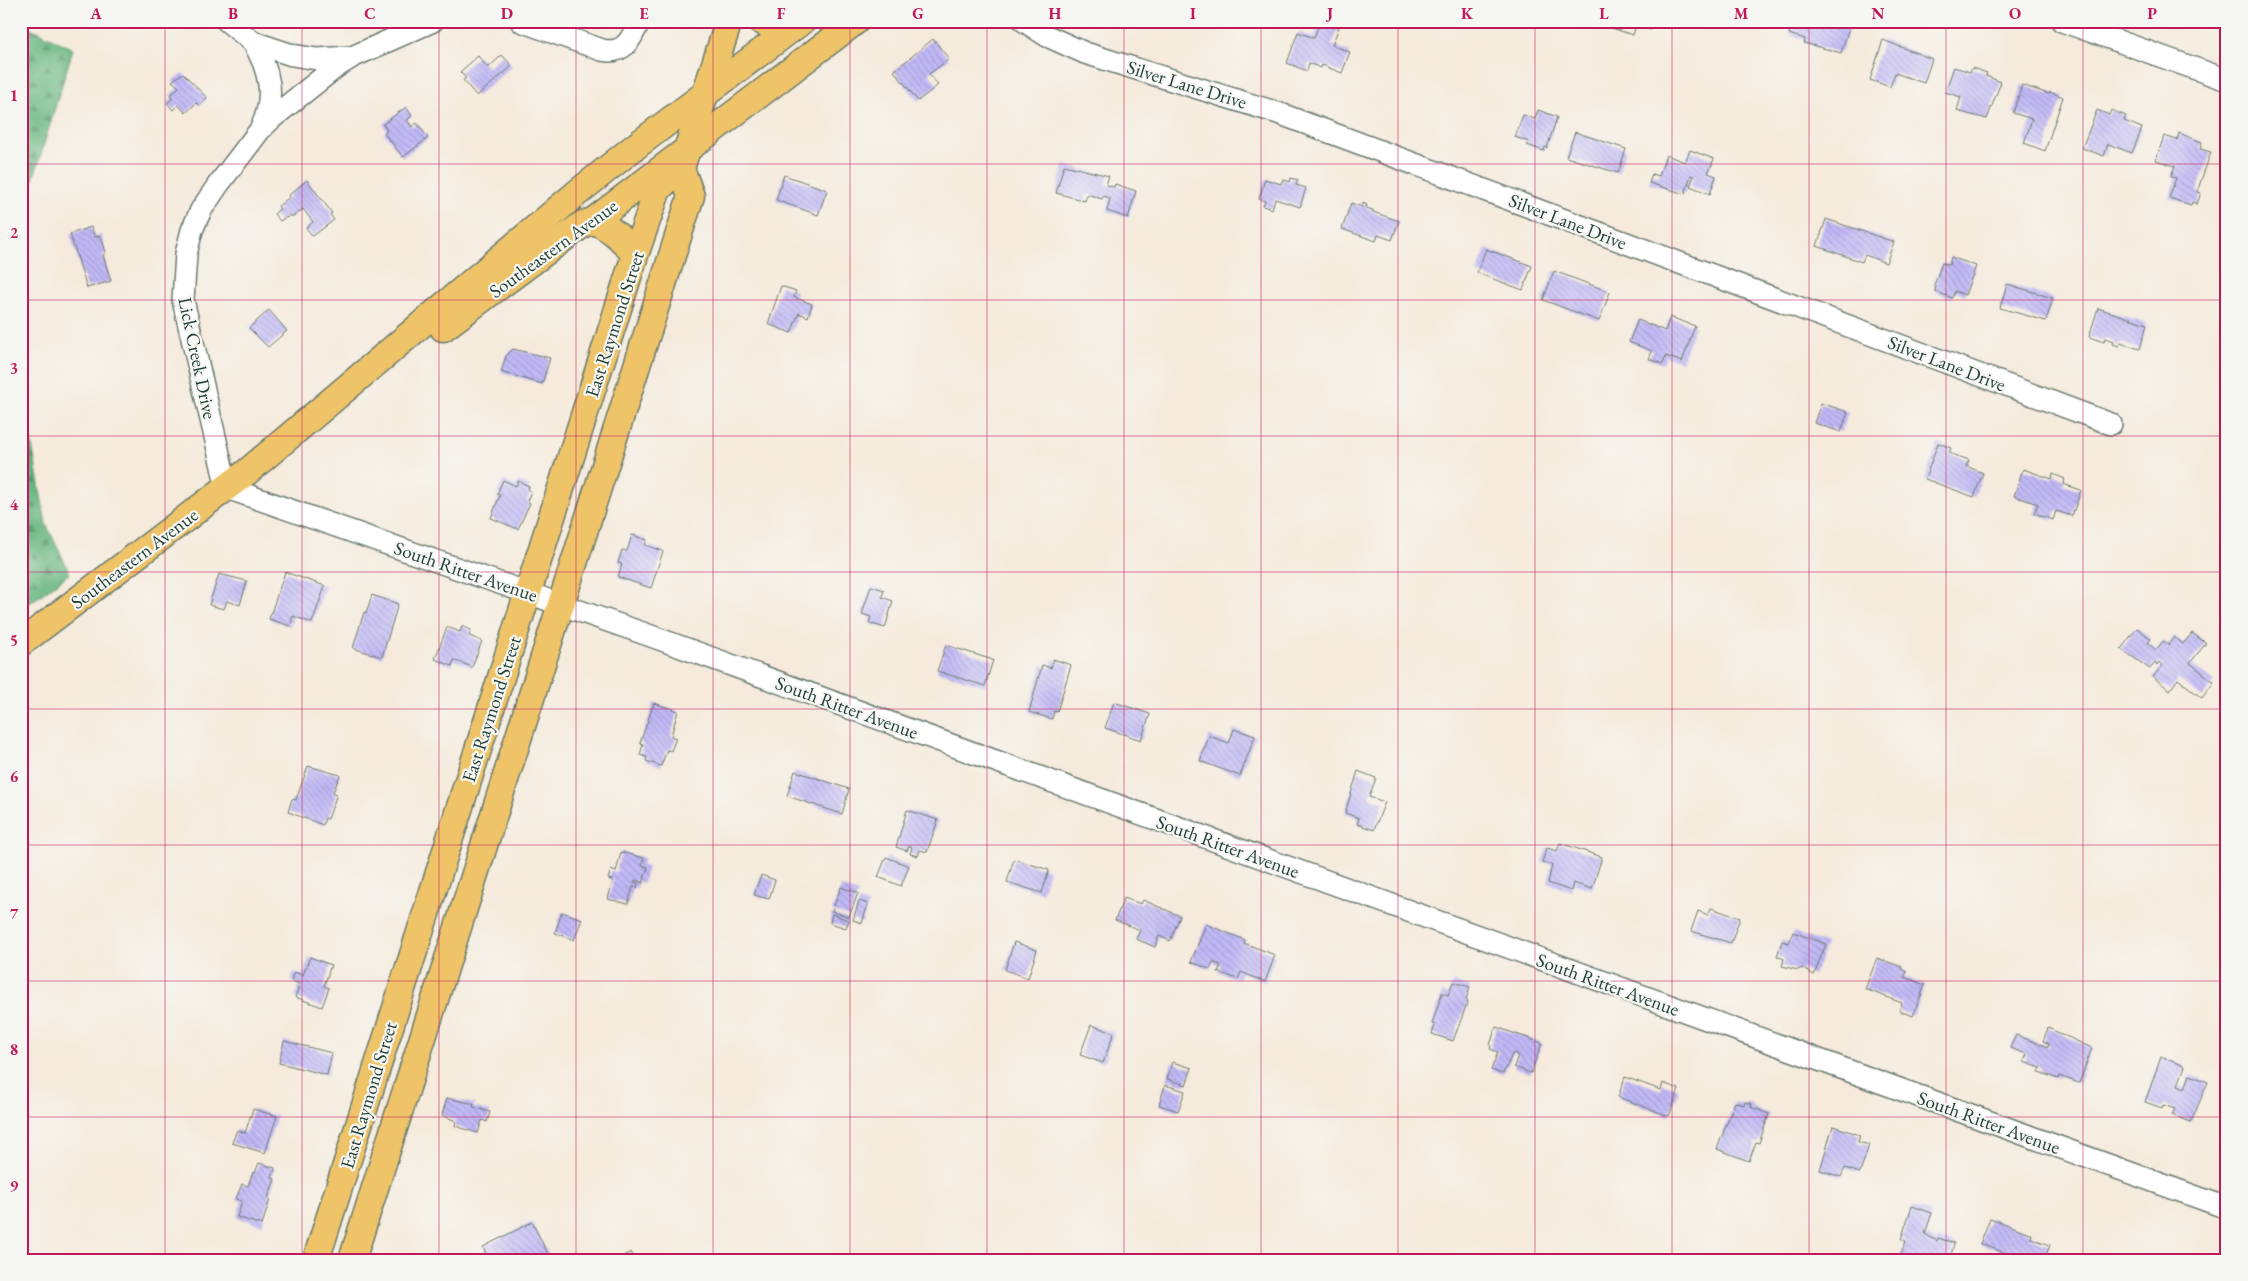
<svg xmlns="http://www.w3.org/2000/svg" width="2248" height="1281" font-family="'EB Garamond',serif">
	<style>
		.forest { fill: url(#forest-firs); stroke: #447a5a }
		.building { fill: url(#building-back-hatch) }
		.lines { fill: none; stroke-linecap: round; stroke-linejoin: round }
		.minor-casing { stroke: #6a7a6e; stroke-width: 24 }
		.major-casing { stroke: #6a7a6e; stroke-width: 29 }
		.minor { stroke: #fff; stroke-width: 21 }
		.major { stroke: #efc469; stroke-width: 26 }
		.grid { fill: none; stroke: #c2185b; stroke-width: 1; stroke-opacity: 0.55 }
		.labels { text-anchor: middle; stroke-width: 4.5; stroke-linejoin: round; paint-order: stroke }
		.street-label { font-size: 19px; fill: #1f3d34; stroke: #f6f6f2 }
		.neatline { fill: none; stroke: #c2185b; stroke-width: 2 }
		.grid-label { font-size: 16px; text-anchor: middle; font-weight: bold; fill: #c2185b }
	</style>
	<defs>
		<pattern id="forest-firs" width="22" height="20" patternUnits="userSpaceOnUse" patternTransform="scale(1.25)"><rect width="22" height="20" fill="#68b67f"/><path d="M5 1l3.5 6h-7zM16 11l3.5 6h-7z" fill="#559569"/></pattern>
		<pattern id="building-back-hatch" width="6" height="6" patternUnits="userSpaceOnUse" patternTransform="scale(1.25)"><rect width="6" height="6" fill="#c3baf8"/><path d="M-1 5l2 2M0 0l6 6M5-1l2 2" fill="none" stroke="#9e98ca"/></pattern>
	</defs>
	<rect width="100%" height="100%" fill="#f6f6f2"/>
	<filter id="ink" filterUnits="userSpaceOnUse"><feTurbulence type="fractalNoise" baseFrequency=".02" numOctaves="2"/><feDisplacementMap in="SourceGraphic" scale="10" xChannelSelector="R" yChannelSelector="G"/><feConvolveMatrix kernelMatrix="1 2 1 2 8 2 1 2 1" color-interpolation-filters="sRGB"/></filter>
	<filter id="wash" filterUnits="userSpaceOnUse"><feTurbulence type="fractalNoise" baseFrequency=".0096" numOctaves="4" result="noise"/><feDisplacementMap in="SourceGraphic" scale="20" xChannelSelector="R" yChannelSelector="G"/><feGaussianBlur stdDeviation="1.12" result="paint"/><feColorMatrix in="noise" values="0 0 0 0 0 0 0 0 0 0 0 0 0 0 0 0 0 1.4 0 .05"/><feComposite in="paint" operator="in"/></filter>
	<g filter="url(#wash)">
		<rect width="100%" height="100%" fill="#f5eadb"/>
		<path class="forest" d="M 21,23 L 73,49 L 21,220 Z
			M 21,382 L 46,524 L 70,573 L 21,610 Z"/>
		<g id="blocks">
			<path class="building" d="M 1320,21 L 1339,27 L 1332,45 L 1350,52 L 1342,73 L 1322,65 L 1321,68 L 1309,63 L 1307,71 L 1287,63 L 1298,32 L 1314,38 Z
				M 1603,21 L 1654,21 L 1651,30 L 1636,25 L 1633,35 L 1602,25 Z
				M 1793,21 L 1833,21 L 1849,28 L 1841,53 L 1804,43 L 1805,39 L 1789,34 Z
				M 933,39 L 949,59 L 929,74 L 938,85 L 918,101 L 894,71 Z
				M 1883,40 L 1932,59 L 1924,83 L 1895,73 L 1890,87 L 1870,80 Z
				M 502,55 L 512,66 L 477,96 L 463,80 L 466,78 L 460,72 L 478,56 L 488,68 Z
				M 1954,67 L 1970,72 L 1972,68 L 1987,73 L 1986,76 L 2001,82 L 1987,119 L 1957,111 L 1961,97 L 1945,92 Z
				M 183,73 L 207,98 L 199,105 L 196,103 L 186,113 L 178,105 L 173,110 L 167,103 L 173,98 L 170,95 L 179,87 L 172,81 Z
				M 2022,85 L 2049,94 L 2050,92 L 2063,97 L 2045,151 L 2024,143 L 2032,119 L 2013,113 Z
				M 406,107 L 412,116 L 407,120 L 412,127 L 417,123 L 428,138 L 403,157 L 384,133 L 387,131 L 383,124 Z
				M 1538,110 L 1557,117 L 1547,148 L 1545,147 L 1544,151 L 1527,145 L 1529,142 L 1515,137 L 1523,115 L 1535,119 Z
				M 2097,110 L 2109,115 L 2111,110 L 2126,116 L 2124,121 L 2142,128 L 2132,153 L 2108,144 L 2104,156 L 2082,148 Z
				M 1575,132 L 1626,149 L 1618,173 L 1566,157 Z
				M 2179,133 L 2202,142 L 2200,149 L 2211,152 L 2197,192 L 2201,193 L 2197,204 L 2192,202 L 2191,205 L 2169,198 L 2176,178 L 2171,176 L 2175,166 L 2156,160 L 2164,136 L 2177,140 Z
				M 1690,150 L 1714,159 L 1708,173 L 1716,176 L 1710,194 L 1690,186 L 1694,176 L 1691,175 L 1685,194 L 1649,183 L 1652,174 L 1659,176 L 1666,155 L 1685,162 Z
				M 1064,165 L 1109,176 L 1106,185 L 1114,187 L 1115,184 L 1136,191 L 1128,218 L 1107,211 L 1110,198 L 1103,196 L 1102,199 L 1087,194 L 1085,201 L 1056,193 Z
				M 784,175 L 827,190 L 818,215 L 776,200 Z
				M 1291,178 L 1298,180 L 1296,185 L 1306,188 L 1300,207 L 1275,199 L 1272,209 L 1263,206 L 1265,201 L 1259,199 L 1265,179 L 1281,184 L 1283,179 L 1290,182 Z
				M 307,180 L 332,213 L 330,214 L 334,220 L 313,236 L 306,228 L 313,222 L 303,209 L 292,217 L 291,215 L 287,218 L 286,217 L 280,221 L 274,214 L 280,209 L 278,206 L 290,197 L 289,195 Z
				M 1351,203 L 1362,207 L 1363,203 L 1367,205 L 1366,208 L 1373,210 L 1373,212 L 1399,221 L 1392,240 L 1378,235 L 1376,241 L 1342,229 Z
				M 1826,219 L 1894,242 L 1886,263 L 1865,255 L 1862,262 L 1817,246 Z
				M 91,227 L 95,237 L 101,235 L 106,253 L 103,255 L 111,281 L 87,288 L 70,234 Z
				M 1486,249 L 1532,266 L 1523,290 L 1477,273 Z
				M 1951,257 L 1976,266 L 1965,295 L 1955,291 L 1952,298 L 1935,291 L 1936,286 L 1934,285 L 1942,263 L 1949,265 Z
				M 1554,271 L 1610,292 L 1599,321 L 1543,300 Z
				M 2007,284 L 2053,298 L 2046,321 L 2000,308 Z
				M 781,286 L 796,291 L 794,297 L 812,304 L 808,317 L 799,313 L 791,333 L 768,324 Z
				M 2098,308 L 2147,324 L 2140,349 L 2120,343 L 2119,346 L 2113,344 L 2114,341 L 2105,338 L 2104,342 L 2089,337 Z
				M 269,310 L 287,331 L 268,347 L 249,328 Z
				M 1670,317 L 1695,326 L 1682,362 L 1666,356 L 1663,364 L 1649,359 L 1652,351 L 1629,342 L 1638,320 L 1665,331 Z
				M 513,349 L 550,358 L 542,384 L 501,372 L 506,356 Z
				M 1821,403 L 1848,412 L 1841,432 L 1814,423 Z
				M 1938,443 L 1951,448 L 1949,453 L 1969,460 L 1966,466 L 1983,473 L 1974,497 L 1925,479 Z
				M 2023,469 L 2052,479 L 2053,474 L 2065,479 L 2063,484 L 2081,490 L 2072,516 L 2056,511 L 2053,520 L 2034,513 L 2038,504 L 2014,496 Z
				M 503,480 L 516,486 L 518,481 L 529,486 L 528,490 L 531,491 L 527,501 L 530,503 L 518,529 L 491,518 L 500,495 L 497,494 Z
				M 632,535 L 647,540 L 645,545 L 663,551 L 651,588 L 618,577 L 622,564 L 618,563 L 622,550 L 627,551 Z
				M 285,572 L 325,586 L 312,623 L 293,616 L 290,626 L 269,619 Z
				M 219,574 L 247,581 L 240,605 L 227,601 L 224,609 L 209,605 Z
				M 871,586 L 884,590 L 882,597 L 893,601 L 885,628 L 869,623 L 871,617 L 862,614 Z
				M 372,595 L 398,604 L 382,657 L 353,648 L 364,612 L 366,613 Z
				M 462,626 L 471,630 L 469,636 L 482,641 L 472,667 L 454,660 L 452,666 L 435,659 L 447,627 L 460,632 Z
				M 2137,628 L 2151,639 L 2148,643 L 2156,650 L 2163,641 L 2168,645 L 2174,637 L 2183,644 L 2192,633 L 2206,643 L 2190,663 L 2214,682 L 2202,698 L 2178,679 L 2170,690 L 2153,677 L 2163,665 L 2159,662 L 2157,665 L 2155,663 L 2150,669 L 2121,649 Z
				M 946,645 L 993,660 L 985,686 L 937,671 Z
				M 1053,659 L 1071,665 L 1057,712 L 1054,711 L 1052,719 L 1029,712 L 1042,665 L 1051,668 Z
				M 1114,702 L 1150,714 L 1141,740 L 1105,728 Z
				M 654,703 L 678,711 L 671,736 L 676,738 L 671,751 L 667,750 L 661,766 L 646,761 L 647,757 L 640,755 L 643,744 L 640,743 Z
				M 1234,729 L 1255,736 L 1240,776 L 1200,761 L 1209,736 L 1229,743 Z
				M 308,766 L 340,775 L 333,793 L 337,794 L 328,819 L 325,818 L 323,825 L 288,812 L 292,799 L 296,800 Z
				M 795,771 L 849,789 L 842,814 L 787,796 Z
				M 1358,771 L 1376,778 L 1369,797 L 1385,802 L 1374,830 L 1357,824 L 1359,818 L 1345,813 Z
				M 907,810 L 938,820 L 927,852 L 920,850 L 918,856 L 910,854 L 912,847 L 909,846 L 907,851 L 896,847 Z
				M 1560,843 L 1602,857 L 1592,889 L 1573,883 L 1571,891 L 1548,883 L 1552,865 L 1542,862 L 1547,848 L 1557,851 Z
				M 621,852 L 644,858 L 642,865 L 648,867 L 643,883 L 635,880 L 634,882 L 638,883 L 637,888 L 633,887 L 628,904 L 608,899 L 613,880 L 608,879 L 611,870 L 616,872 Z
				M 886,857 L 909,866 L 901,886 L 878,877 Z
				M 1014,859 L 1049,870 L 1042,893 L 1007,882 Z
				M 761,875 L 775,880 L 769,899 L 754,895 Z
				M 841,887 L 858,893 L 849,917 L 832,911 Z
				M 1124,898 L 1141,904 L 1143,900 L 1180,916 L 1170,941 L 1159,936 L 1155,947 L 1136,939 L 1140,930 L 1115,920 Z
				M 859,901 L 868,904 L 862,923 L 853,920 Z
				M 1711,908 L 1740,918 L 1731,943 L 1691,931 L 1698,911 L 1708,915 Z
				M 562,912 L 582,919 L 574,940 L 555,933 Z
				M 832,914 L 849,920 L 846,928 L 830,923 Z
				M 1206,924 L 1245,940 L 1244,943 L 1275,955 L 1265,982 L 1241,972 L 1238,979 L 1218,972 L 1221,965 L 1213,962 L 1210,969 L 1191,962 Z
				M 1793,932 L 1826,944 L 1814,975 L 1802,968 L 1798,970 L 1782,966 L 1784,959 L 1777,956 L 1782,941 L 1789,943 Z
				M 1014,942 L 1037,950 L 1028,978 L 1005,970 Z
				M 310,957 L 331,965 L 324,986 L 329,988 L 322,1007 L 295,997 L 300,984 L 291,981 L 294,972 L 303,975 Z
				M 1877,958 L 1902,967 L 1901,969 L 1907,972 L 1904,977 L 1925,985 L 1913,1016 L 1899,1011 L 1902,1003 L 1865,989 Z
				M 1453,982 L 1470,987 L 1466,1000 L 1468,1001 L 1453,1041 L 1432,1034 L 1435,1025 L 1432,1024 L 1442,993 L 1448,995 Z
				M 1091,1025 L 1114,1033 L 1103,1063 L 1080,1055 Z
				M 1496,1027 L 1542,1043 L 1531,1073 L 1514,1067 L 1518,1055 L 1513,1053 L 1503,1074 L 1491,1070 L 1498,1052 L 1490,1049 L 1491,1046 L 1490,1045 Z
				M 2048,1028 L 2092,1048 L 2079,1083 L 2059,1076 L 2058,1079 L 2039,1072 L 2041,1068 L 2024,1062 L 2027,1054 L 2010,1048 L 2016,1035 L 2048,1047 L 2049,1044 L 2043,1041 Z
				M 284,1041 L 332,1053 L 327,1075 L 279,1063 Z
				M 2161,1057 L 2185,1066 L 2178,1085 L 2185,1088 L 2190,1075 L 2208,1082 L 2191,1122 L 2172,1115 L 2175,1109 L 2163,1105 L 2162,1108 L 2145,1102 Z
				M 1172,1062 L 1192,1068 L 1186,1085 L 1167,1079 Z
				M 1625,1077 L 1661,1090 L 1663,1083 L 1679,1089 L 1669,1116 L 1618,1097 Z
				M 1165,1085 L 1185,1091 L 1178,1111 L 1159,1105 Z
				M 447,1098 L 474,1104 L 473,1107 L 490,1112 L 487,1122 L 482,1120 L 478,1133 L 455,1126 L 456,1121 L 442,1115 Z
				M 1735,1102 L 1744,1105 L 1745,1102 L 1752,1104 L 1751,1107 L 1769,1114 L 1759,1143 L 1756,1142 L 1749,1161 L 1717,1149 Z
				M 253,1109 L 277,1116 L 265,1153 L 232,1143 L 237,1130 L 245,1133 Z
				M 2227,1115 L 2227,1136 L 2220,1133 Z
				M 1833,1126 L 1860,1135 L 1858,1142 L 1869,1145 L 1860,1173 L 1845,1168 L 1841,1177 L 1820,1170 Z
				M 259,1163 L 275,1168 L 272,1178 L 275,1179 L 268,1198 L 270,1199 L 262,1225 L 237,1217 L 242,1201 L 236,1199 L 242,1184 L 248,1186 L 253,1172 L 255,1173 Z
				M 1912,1206 L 1932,1213 L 1925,1234 L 1937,1241 L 1938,1238 L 1954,1243 L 1950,1260 L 1899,1260 L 1906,1241 L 1901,1239 Z
				M 1990,1218 L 2032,1234 L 2031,1238 L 2050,1245 L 2044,1260 L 2003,1260 L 2006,1253 L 1980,1244 Z
				M 532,1222 L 551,1260 L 489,1260 L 483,1247 Z
				M 631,1252 L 635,1260 L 615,1260 Z"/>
		</g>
	</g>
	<g filter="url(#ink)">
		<use href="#blocks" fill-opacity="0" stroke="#6a7a6e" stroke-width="1"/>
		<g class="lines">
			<g class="minor-casing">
				<path id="minor" d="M 227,21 L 253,42 L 292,55 L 317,59 L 350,57
					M 433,21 L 352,57 L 336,67 L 272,118 L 260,130 L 218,185 L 201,210 L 192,230 L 186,254 L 183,300 L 227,488 L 651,636 L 2227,1208
					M 521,21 L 602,50 C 624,55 632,39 639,21
					M 1024,21 L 1047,36 L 1085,53 L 1278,113 L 2111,424
					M 2062,21 L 2227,80
					M 253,42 C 269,69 276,96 262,126"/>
			</g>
			<g class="major-casing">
				<path id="major" d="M 761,21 L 786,33
					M 593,221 C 612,228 623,240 635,255
					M 443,328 L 583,224 L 593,221 L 856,21
					M 21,643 L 247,472 L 577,193 L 632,149 L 802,21
					M 316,1260 L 635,255 L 658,189 L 681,168 L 729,21
					M 352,1260 L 691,196 L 681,168"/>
			</g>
			<use href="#minor" class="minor"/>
			<use href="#major" class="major"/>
		</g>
	</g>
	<path class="grid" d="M 165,21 L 165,1260M 302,21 L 302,1260M 439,21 L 439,1260M 576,21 L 576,1260M 713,21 L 713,1260M 850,21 L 850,1260M 987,21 L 987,1260M 1124,21 L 1124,1260M 1261,21 L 1261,1260M 1398,21 L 1398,1260M 1535,21 L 1535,1260M 1672,21 L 1672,1260M 1809,21 L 1809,1260M 1946,21 L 1946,1260M 2083,21 L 2083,1260M 21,164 L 2227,164M 21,300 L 2227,300M 21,436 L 2227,436M 21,572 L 2227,572M 21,709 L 2227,709M 21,845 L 2227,845M 21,981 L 2227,981M 21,1117 L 2227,1117"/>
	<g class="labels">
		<g class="street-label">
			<text transform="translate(1187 84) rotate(17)" y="7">Silver Lane Drive</text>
			<text transform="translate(1568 221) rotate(21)" y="7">Silver Lane Drive</text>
			<text transform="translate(553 248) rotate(-36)" y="7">Southeastern Avenue</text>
			<text transform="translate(614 324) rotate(-72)" y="7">East Raymond Street</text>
			<text transform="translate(198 358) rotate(78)" y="7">Lick Creek Drive</text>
			<text transform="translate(1947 363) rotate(21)" y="7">Silver Lane Drive</text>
			<text transform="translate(134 558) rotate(-37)" y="7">Southeastern Avenue</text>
			<text transform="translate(466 571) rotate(19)" y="7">South Ritter Avenue</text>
			<text transform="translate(847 707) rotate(20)" y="7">South Ritter Avenue</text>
			<text transform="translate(491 709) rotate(-72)" y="7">East Raymond Street</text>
			<text transform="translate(1228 846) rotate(20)" y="7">South Ritter Avenue</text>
			<text transform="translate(1608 984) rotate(20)" y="7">South Ritter Avenue</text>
			<text transform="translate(368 1095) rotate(-73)" y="7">East Raymond Street</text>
			<text transform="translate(1989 1122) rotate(20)" y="7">South Ritter Avenue</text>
		</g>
	</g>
	<rect width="2248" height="1281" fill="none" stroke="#f6f6f2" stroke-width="55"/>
	<rect x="28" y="28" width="2192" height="1226" class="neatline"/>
	<g class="grid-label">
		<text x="96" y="19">A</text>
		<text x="233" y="19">B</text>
		<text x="370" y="19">C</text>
		<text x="507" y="19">D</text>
		<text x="644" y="19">E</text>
		<text x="781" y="19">F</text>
		<text x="918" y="19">G</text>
		<text x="1055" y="19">H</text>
		<text x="1193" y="19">I</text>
		<text x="1330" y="19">J</text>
		<text x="1467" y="19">K</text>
		<text x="1604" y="19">L</text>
		<text x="1741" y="19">M</text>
		<text x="1878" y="19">N</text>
		<text x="2015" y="19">O</text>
		<text x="2152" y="19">P</text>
		<text x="14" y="101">1</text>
		<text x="14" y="238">2</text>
		<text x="14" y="374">3</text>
		<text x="14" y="510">4</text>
		<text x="14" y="646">5</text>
		<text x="14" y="782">6</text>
		<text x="14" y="919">7</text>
		<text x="14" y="1055">8</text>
		<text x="14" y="1191">9</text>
	</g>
</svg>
